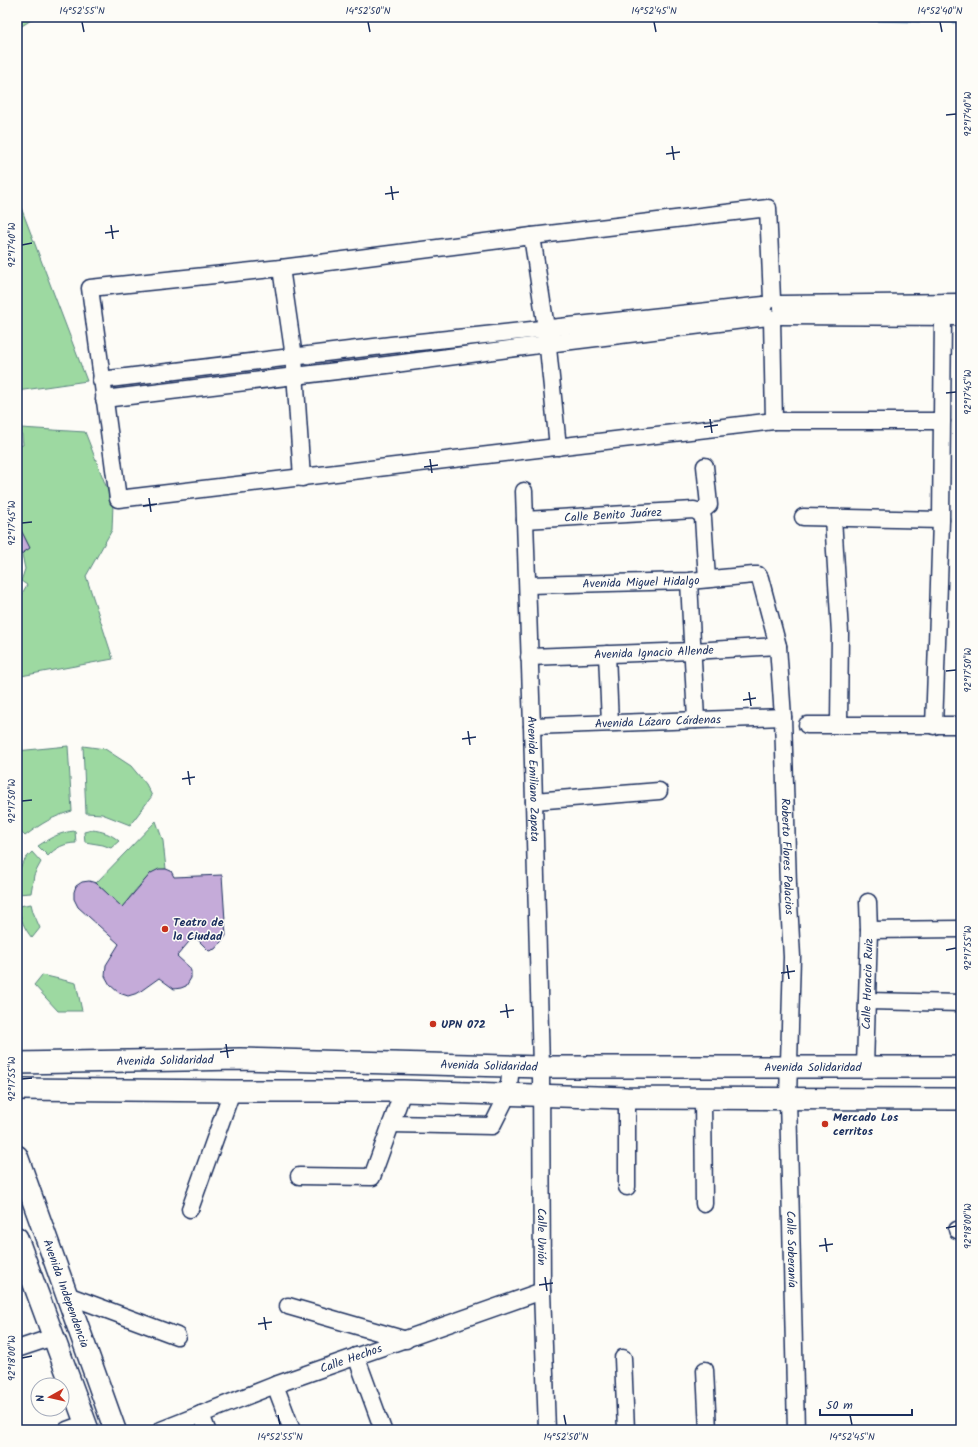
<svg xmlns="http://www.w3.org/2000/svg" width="978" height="1447" font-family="Kalam,sans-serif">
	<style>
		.green { fill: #9dd9a1; stroke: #5c8480 }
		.water { fill: #8ec5ec; stroke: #6089b3 }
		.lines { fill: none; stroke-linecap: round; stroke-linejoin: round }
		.shore { stroke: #496b97; stroke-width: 1 }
		.building { fill: #c5abd9; stroke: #1b2f5e }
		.minor-casing { stroke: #1b2f5e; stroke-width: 19 }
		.major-casing { stroke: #1b2f5e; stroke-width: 24 }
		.minor { stroke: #fdfcf7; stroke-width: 16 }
		.major { stroke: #fdfcf7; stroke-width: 21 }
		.ticks { fill: none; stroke: #1b2f5e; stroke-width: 1.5 }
		.poi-dot { fill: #c8321e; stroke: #fdfcf7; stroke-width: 1.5 }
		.labels { text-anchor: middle; stroke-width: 3; stroke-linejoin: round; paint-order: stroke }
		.street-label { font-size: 12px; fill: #1b2f5e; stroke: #fdfcf7 }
		.poi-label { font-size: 12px; font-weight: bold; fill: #1b2f5e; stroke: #fdfcf7; text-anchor: start }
		.neatline { fill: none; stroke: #1b2f5e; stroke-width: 1.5 }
		.ticks-label { font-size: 10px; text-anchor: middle; fill: #1b2f5e }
	</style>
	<rect width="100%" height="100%" fill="#fdfcf7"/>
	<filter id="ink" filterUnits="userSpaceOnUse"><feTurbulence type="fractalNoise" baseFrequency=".025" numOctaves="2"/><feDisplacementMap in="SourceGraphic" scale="8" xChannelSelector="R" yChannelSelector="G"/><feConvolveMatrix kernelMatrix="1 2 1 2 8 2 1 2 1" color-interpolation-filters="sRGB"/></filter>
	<g filter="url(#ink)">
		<path class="green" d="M 17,17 L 36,17 L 17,29 Z
			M 17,197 L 87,381 L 17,391 Z
			M 21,428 L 85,432 L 113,504 L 112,530 L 86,576 L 113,659 L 21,676 L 17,662 L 17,599 L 21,595 L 27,585 L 21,581 L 25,569 L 17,530 L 17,446 L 23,445 Z
			M 68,746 L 72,811 C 52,817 42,823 25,836 L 17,828 L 17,751 Z
			M 83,746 L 105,749 L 131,766 L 146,784 L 152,796 L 130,825 L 102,814 L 86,813 Z
			M 156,821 L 163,841 L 166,869 C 148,870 133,894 122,907 L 96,883 Z
			M 92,830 C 102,831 111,834 119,841 L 111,848 L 103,845 L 85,842 L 84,832 Z
			M 75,831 L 76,843 C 65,843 55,848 48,856 L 38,846 C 50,838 60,832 75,831 Z
			M 32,852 L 41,862 L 34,875 L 31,893 L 17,894 C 17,876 18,865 32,852 Z
			M 31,904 L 33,912 L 40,928 L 32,938 C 24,928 20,919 19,906 Z
			M 42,975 L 76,983 L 82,1011 L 58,1011 L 34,985 Z"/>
		<path class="water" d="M 870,17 L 961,17 L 961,23 L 870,21 Z"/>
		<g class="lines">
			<path class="shore" d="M 874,17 L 961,19"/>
		</g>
		<path class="building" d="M 17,522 L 30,548 L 17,557 Z
			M 159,869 L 166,869 L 171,871 L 174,877 L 222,875 L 226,936 L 215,949 L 209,951 L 194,936 L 177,956 L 189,967 L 191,971 L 191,978 L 186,986 L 181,988 L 174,989 L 159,978 L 138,993 L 128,996 L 119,993 L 110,985 L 105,976 L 106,965 L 119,944 L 78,907 L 74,899 L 74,892 L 76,886 L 82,882 L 89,881 L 96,883 L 122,907 L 151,873 Z"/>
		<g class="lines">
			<g class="minor-casing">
				<g id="minor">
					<path d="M 532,236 L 546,328 L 558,447"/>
					<path d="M 281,268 L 294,357 L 302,478"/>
					<path d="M 772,299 L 768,208 L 532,236 L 281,268 L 90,288 L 118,499 L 774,421 L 942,421"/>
					<path d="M 780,304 L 961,302"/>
					<path d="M 779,316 L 961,317"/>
					<path d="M 772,319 L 774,421"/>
					<path d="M 101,380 L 391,345 L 764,305"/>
					<path d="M 104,399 L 395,364 L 547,344 L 768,317"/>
					<path id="s1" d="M 524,491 L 532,726 L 541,1067 L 542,1291 L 547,1430"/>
					<path d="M 700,513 L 703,518 L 707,579"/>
					<path d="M 700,513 L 709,505 L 705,466"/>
					<path d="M 803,517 L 941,520"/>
					<path d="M 833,518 L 840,633 L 839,724"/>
					<path id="s2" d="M 525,520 L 694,510 L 700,513"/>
					<path d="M 689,581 L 696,720"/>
					<path id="s3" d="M 528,585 L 689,581 L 754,575 L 758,575 L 760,578 L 778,646 L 783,717 L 788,885 L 792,957 L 788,1098 L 796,1430"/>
					<path d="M 607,654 L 610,723"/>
					<path id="s4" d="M 529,657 L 693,651 L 778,646"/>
					<path d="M 807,725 L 961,725"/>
					<path id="s5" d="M 532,726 L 783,717"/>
					<path d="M 934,726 L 938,615 L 941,520 L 943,317 L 944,302"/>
					<path d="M 534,801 L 659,791"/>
					<path d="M 869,930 L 961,929"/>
					<path d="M 867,1001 L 961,1003"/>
					<path id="s6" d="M 865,1067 L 869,930 L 868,902"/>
					<path d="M 703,1098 L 704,1204"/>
					<path d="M 391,1124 L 492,1126 L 508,1094 L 511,1067"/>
					<path d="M 299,1176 L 372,1177 L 403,1091"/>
					<path d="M 627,1187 L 627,1098"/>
					<path d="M 190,1209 L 232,1091"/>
					<path d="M 957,1230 L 961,1231"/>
					<path d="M 67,1295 L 177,1336"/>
					<path d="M 288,1306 L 406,1340"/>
					<path d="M 17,1349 L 53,1337"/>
					<path d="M 356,1356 L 383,1430"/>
					<path d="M 623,1358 L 626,1430"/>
					<path d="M 705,1370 L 708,1430"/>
					<path d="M 275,1385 L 292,1430"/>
					<path d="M 201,1414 L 207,1430"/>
					<path d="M 67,1430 L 86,1423"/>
					<path id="s7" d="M 161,1430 L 275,1385 L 542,1291"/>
				</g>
			</g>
			<g class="major-casing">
				<g id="major">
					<path id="s8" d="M 17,1063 L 240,1059 L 541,1067 L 961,1067"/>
					<path d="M 17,1089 L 232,1091 L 403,1091 L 627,1098 L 961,1099"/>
					<path id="s9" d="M 17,1156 L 115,1430"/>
					<path d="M 17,1238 L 88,1430"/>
				</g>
			</g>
			<use href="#minor" class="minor"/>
			<use href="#major" class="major"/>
		</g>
	</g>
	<path class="ticks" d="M 82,22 L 84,32M 368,22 L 370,32M 654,22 L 656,32M 940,22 L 942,32M 946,115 L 956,114M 672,146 L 674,160M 666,154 L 680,152M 391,186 L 393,200M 385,194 L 399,192M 111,225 L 113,239M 105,233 L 119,231M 22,245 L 32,243M 946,393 L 956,392M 710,419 L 712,433M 704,427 L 718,425M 430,459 L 432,473M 424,467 L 438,465M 149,498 L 151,512M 143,506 L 157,504M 22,523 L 32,522M 946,671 L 956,670M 749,692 L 751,706M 743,700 L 756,698M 468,731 L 470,745M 462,739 L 476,737M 188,771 L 190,785M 182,779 L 195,777M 22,801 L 32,800M 946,950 L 956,948M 787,965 L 789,979M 781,973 L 795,971M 506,1004 L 508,1018M 500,1012 L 514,1010M 226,1044 L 228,1058M 220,1052 L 234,1050M 22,1079 L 32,1078M 946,1228 L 956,1226M 825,1238 L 827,1252M 819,1246 L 833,1244M 545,1277 L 547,1291M 539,1285 L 553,1283M 264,1317 L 266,1330M 258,1324 L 272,1322M 22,1358 L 32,1356M 278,1415 L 280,1425M 564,1415 L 566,1425M 850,1415 L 852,1425"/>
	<g class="poi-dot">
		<circle cx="165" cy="929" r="4"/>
		<circle cx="433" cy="1024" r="4"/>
		<circle cx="825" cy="1124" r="4"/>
	</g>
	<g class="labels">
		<g class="street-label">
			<text dy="4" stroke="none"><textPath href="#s2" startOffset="88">Calle Benito Juárez</textPath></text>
			<text dy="4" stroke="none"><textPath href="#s3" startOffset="113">Avenida Miguel Hidalgo</textPath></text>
			<text dy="4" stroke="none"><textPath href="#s4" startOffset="125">Avenida Ignacio Allende</textPath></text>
			<text dy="4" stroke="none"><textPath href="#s5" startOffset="126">Avenida Lázaro Cárdenas</textPath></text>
			<text dy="4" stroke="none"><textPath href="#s1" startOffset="288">Avenida Emiliano Zapata</textPath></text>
			<text dy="4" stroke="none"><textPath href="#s3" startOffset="515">Roberto Flores Palacios</textPath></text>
			<text dy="4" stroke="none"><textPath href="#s6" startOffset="83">Calle Horacio Ruiz</textPath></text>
			<text dy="4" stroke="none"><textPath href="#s8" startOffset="148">Avenida Solidaridad</textPath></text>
			<text dy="4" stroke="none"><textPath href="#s8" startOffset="472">Avenida Solidaridad</textPath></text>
			<text dy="4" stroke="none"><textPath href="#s8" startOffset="796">Avenida Solidaridad</textPath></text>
			<text dy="4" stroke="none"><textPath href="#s1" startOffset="746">Calle Unión</textPath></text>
			<text dy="4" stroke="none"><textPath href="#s3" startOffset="908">Calle Soberanía</textPath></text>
			<text dy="4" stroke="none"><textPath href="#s9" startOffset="146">Avenida Independencia</textPath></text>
			<text dy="4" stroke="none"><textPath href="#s7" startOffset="203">Calle Hechos</textPath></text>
		</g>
		<g class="poi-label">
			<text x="173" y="926">Teatro de<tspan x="173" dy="14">la Ciudad</tspan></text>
			<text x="441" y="1028">UPN 072</text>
			<text x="833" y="1121">Mercado Los<tspan x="833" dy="14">cerritos</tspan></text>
		</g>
	</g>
	<rect width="978" height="1447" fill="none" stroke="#fdfcf7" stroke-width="44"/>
	<g transform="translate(50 1397) rotate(262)"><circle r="19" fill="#fdfcf7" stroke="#a3aaba"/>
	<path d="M0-3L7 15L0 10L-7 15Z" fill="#c8321e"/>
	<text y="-6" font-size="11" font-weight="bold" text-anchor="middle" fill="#1b2f5e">N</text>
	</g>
	<path d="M820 1409v6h92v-6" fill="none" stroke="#1b2f5e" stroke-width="2"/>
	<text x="826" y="1409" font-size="12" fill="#1b2f5e" stroke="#fdfcf7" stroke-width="3" paint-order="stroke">50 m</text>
	<rect x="22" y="22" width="934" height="1403" class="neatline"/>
	<g class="ticks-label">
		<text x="82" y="14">14°52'55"N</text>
		<text x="368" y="14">14°52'50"N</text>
		<text x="654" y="14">14°52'45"N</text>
		<text x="940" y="14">14°52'40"N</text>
		<text transform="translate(967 114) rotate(-90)" y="4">92°17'40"W</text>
		<text transform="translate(11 245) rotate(-90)" y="4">92°17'40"W</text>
		<text transform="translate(967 392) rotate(-90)" y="4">92°17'45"W</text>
		<text transform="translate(11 523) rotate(-90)" y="4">92°17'45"W</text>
		<text transform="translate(967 670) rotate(-90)" y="4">92°17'50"W</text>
		<text transform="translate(11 801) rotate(-90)" y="4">92°17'50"W</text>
		<text transform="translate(967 948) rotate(-90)" y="4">92°17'55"W</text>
		<text transform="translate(11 1079) rotate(-90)" y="4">92°17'55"W</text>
		<text transform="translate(967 1226) rotate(-90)" y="4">92°18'00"W</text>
		<text transform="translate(11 1358) rotate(-90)" y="4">92°18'00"W</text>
		<text x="280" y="1440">14°52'55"N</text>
		<text x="566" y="1440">14°52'50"N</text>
		<text x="852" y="1440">14°52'45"N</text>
	</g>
</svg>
